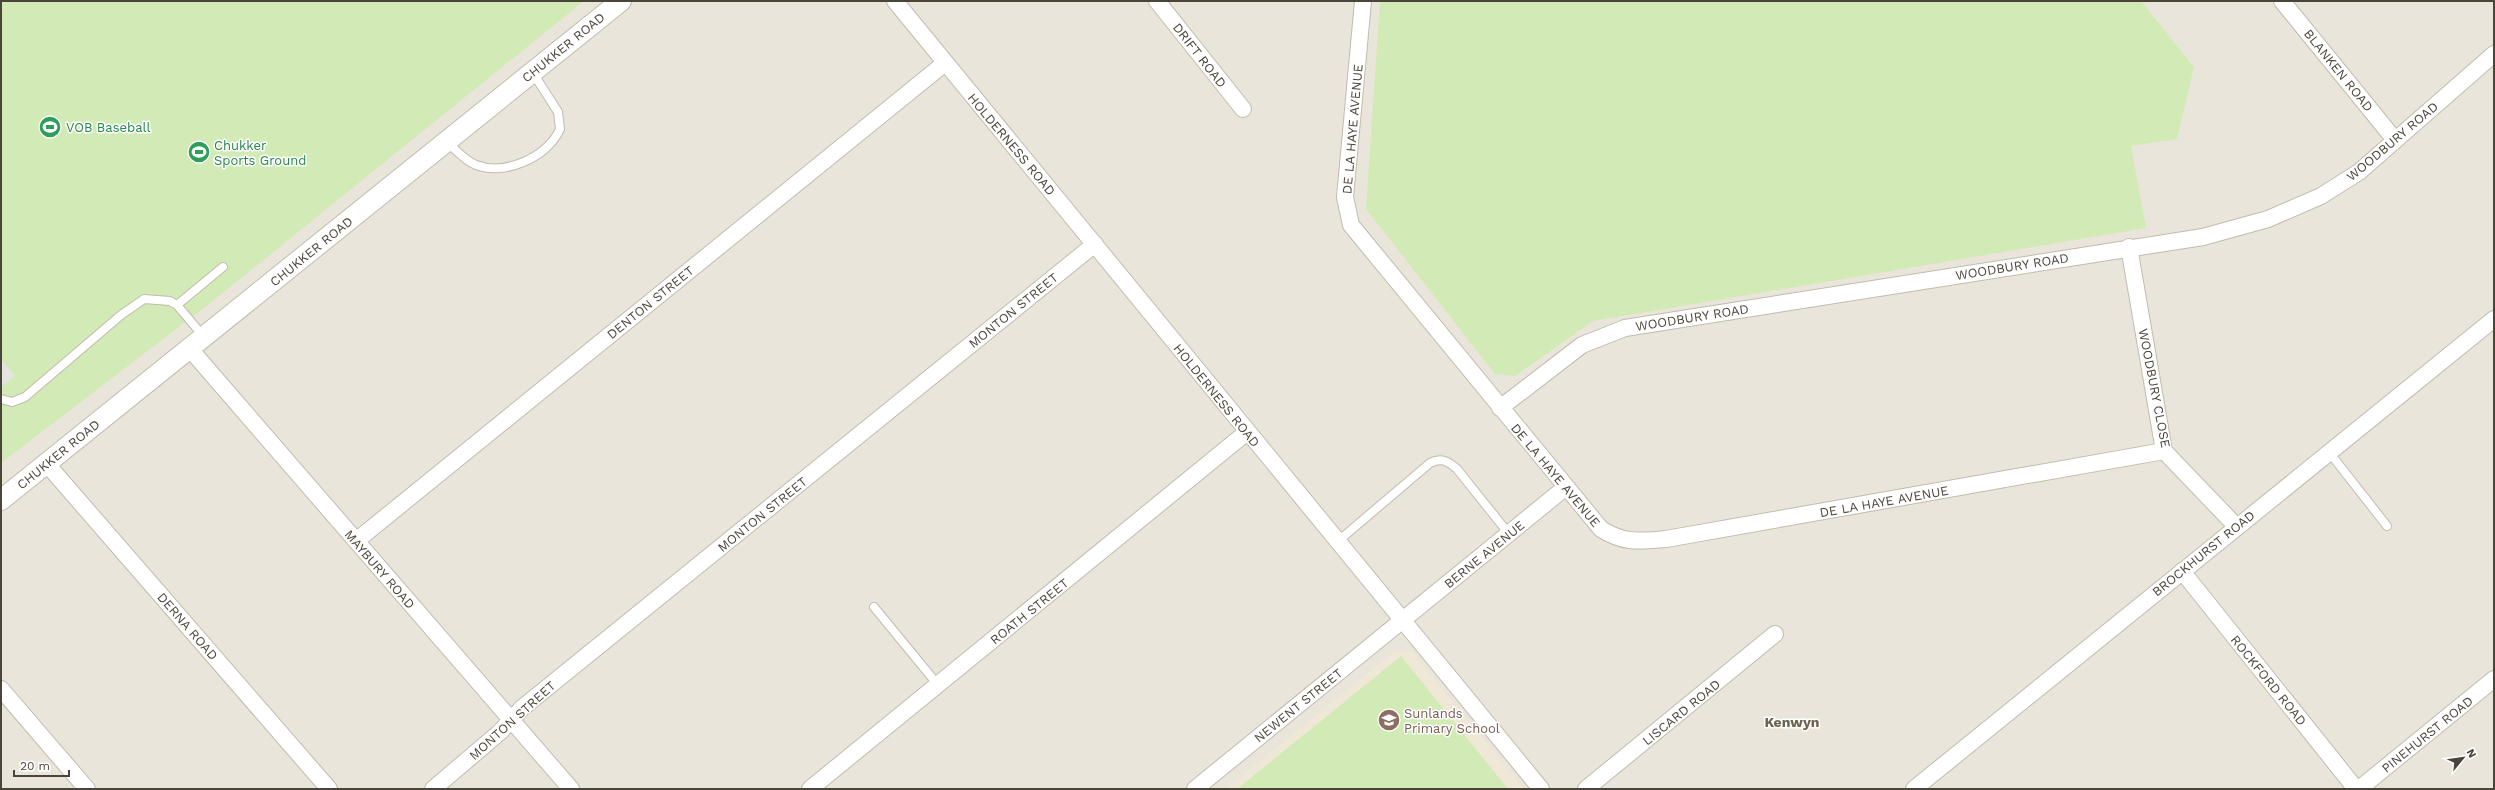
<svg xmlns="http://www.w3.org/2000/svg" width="2495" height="790" font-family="'Work Sans',sans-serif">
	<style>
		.residential { fill: #eae5da }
		.education { fill: #efe8d6 }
		.green { fill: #d2eab5 }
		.parking { fill: #e5e3e0 }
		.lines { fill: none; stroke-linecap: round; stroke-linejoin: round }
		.service-casing { stroke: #c2bbae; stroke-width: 10 }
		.minor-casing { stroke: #c2bbae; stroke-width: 18 }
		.tertiary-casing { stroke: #c2bbae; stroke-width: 22 }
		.service { stroke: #fff; stroke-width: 8 }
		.minor { stroke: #fff; stroke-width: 16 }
		.tertiary { stroke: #fff; stroke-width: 20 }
		.labels { text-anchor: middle; stroke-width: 3; stroke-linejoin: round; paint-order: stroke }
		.street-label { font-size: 13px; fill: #4b4439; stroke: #fff }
		.leisure-label { font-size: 13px; fill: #27864d; stroke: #fff; text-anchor: start }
		.education-label { font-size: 13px; fill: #785e54; stroke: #fff; text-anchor: start }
		.neighbourhood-label { font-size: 14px; font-weight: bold; fill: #6e6250; stroke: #fff }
	</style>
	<rect width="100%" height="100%" fill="#f6f3ec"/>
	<path class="residential" d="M 1,1 L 2494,1 L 2494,789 L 1,789 Z"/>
	<path class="education" d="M 1395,651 L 1412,652 L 1524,789 L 1226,789 Z"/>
	<path class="green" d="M 1,1 L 584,1 L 209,304 L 1,463 Z
		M 1380,1 L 2141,1 L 2194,67 L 2177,139 L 2131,146 L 2146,228 L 1593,321 L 1515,376 L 1495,374 L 1366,209 Z
		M 1401,656 L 1508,789 L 1237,789 Z"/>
	<path class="parking" d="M 1,359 L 15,376 L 1,387 Z"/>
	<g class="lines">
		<g class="service-casing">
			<path id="service" d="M 447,142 C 456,150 465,161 476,165 C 505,176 548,157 560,129 L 558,112 L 533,73
				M 177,305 L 223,267
				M 1,399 L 12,402 L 25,397 L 121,315 L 144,299 L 170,301 L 177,305 L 204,337
				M 2329,452 L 2387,526
				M 1337,542 L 1430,463 C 1441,457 1448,461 1457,469 L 1509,534
				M 874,607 L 938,685"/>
		</g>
		<g class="minor-casing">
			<path id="minor" d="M 895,1 L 1541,789
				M 1157,1 L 1243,109
				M 1363,1 L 1345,197 L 1351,225 L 1601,529 C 1625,544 1639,541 1666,539 L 2164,451
				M 2282,1 L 2395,140
				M 2129,247 L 2164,451 L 2236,526
				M 190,349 L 571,789
				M 1500,408 L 1582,345 L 1625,328 L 2203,237 L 2268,219 L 2321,196 L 2359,172 L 2494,54
				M 46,463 L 329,789
				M 356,541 L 945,63
				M 2182,571 L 2356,789
				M 1,689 L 87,789
				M 433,789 L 500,732 L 522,708 L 1095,244
				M 810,789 L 1247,432
				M 1195,789 L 1566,487
				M 1586,789 L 1775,634
				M 1914,789 L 2494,319
				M 2359,789 L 2494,679"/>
		</g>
		<g class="tertiary-casing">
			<path id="tertiary" d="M 1,500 L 621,1"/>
		</g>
		<use href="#service" class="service"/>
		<use href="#minor" class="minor"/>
		<use href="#tertiary" class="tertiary"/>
	</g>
	<defs>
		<g id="stadium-disc" transform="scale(1.15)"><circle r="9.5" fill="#2e9e5b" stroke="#fff"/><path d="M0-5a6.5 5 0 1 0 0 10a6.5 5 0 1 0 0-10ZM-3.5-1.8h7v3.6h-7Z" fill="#fff"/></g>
		<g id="school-disc" transform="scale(1.15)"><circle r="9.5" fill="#8d6e63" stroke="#fff"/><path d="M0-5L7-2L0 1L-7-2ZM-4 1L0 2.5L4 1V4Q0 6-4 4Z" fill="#fff"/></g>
	</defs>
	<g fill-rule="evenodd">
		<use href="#stadium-disc" x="50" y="127"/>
		<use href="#stadium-disc" x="199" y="152"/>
		<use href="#school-disc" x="1389" y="720"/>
	</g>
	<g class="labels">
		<g class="street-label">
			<text transform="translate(563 47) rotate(-39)" y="5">CHUKKER ROAD</text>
			<text transform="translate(1200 55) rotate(52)" y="5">DRIFT ROAD</text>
			<text transform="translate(2339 70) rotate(51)" y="5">BLANKEN ROAD</text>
			<text transform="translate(1352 129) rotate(-85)" y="5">DE LA HAYE AVENUE</text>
			<text transform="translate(2392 141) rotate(-40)" y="5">WOODBURY ROAD</text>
			<text transform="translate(1012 144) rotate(50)" y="5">HOLDERNESS ROAD</text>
			<text transform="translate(311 251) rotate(-39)" y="5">CHUKKER ROAD</text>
			<text transform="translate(2012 266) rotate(-9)" y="5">WOODBURY ROAD</text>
			<text transform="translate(650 302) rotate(-39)" y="5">DENTON STREET</text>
			<text transform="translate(1013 310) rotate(-39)" y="5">MONTON STREET</text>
			<text transform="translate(1692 317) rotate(-9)" y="5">WOODBURY ROAD</text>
			<text transform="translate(2155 388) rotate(79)" y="5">WOODBURY CLOSE</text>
			<text transform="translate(1217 395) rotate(51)" y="5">HOLDERNESS ROAD</text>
			<text transform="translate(58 454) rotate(-39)" y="5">CHUKKER ROAD</text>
			<text transform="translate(1556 475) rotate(50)" y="5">DE LA HAYE AVENUE</text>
			<text transform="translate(1884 501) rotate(-10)" y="5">DE LA HAYE AVENUE</text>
			<text transform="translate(762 514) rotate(-39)" y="5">MONTON STREET</text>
			<text transform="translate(2203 553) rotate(-39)" y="5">BROCKHURST ROAD</text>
			<text transform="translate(1484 554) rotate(-39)" y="5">BERNE AVENUE</text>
			<text transform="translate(380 569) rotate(49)" y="5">MAYBURY ROAD</text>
			<text transform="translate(1029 611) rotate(-39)" y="5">ROATH STREET</text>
			<text transform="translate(188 626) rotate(49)" y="5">DERNA ROAD</text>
			<text transform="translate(2269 680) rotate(51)" y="5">ROCKFORD ROAD</text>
			<text transform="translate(1298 705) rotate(-39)" y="5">NEWENT STREET</text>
			<text transform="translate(1681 712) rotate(-39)" y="5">LISCARD ROAD</text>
			<text transform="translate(512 720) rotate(-42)" y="5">MONTON STREET</text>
			<text transform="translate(2427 734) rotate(-39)" y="5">PINEHURST ROAD</text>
		</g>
		<g class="leisure-label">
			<text x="66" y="132">VOB Baseball</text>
			<text x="214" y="150">Chukker<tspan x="214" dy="15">Sports Ground</tspan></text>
		</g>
		<g class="education-label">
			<text x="1404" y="718">Sunlands<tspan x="1404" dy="15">Primary School</tspan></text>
		</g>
		<g class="neighbourhood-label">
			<text x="1792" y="727">Kenwyn</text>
		</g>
	</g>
	<rect width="2495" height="790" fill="none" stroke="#4b4439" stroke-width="4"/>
	<g transform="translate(2463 758) rotate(61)" stroke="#ffffff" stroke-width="3" paint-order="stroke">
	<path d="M0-3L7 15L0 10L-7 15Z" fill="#4b4439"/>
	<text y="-6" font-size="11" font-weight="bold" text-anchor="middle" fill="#4b4439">N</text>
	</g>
	<path d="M14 770v6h55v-6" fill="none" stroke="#4b4439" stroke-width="2"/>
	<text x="20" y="770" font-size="12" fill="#4b4439" stroke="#ffffff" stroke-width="3" paint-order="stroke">20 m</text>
</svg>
